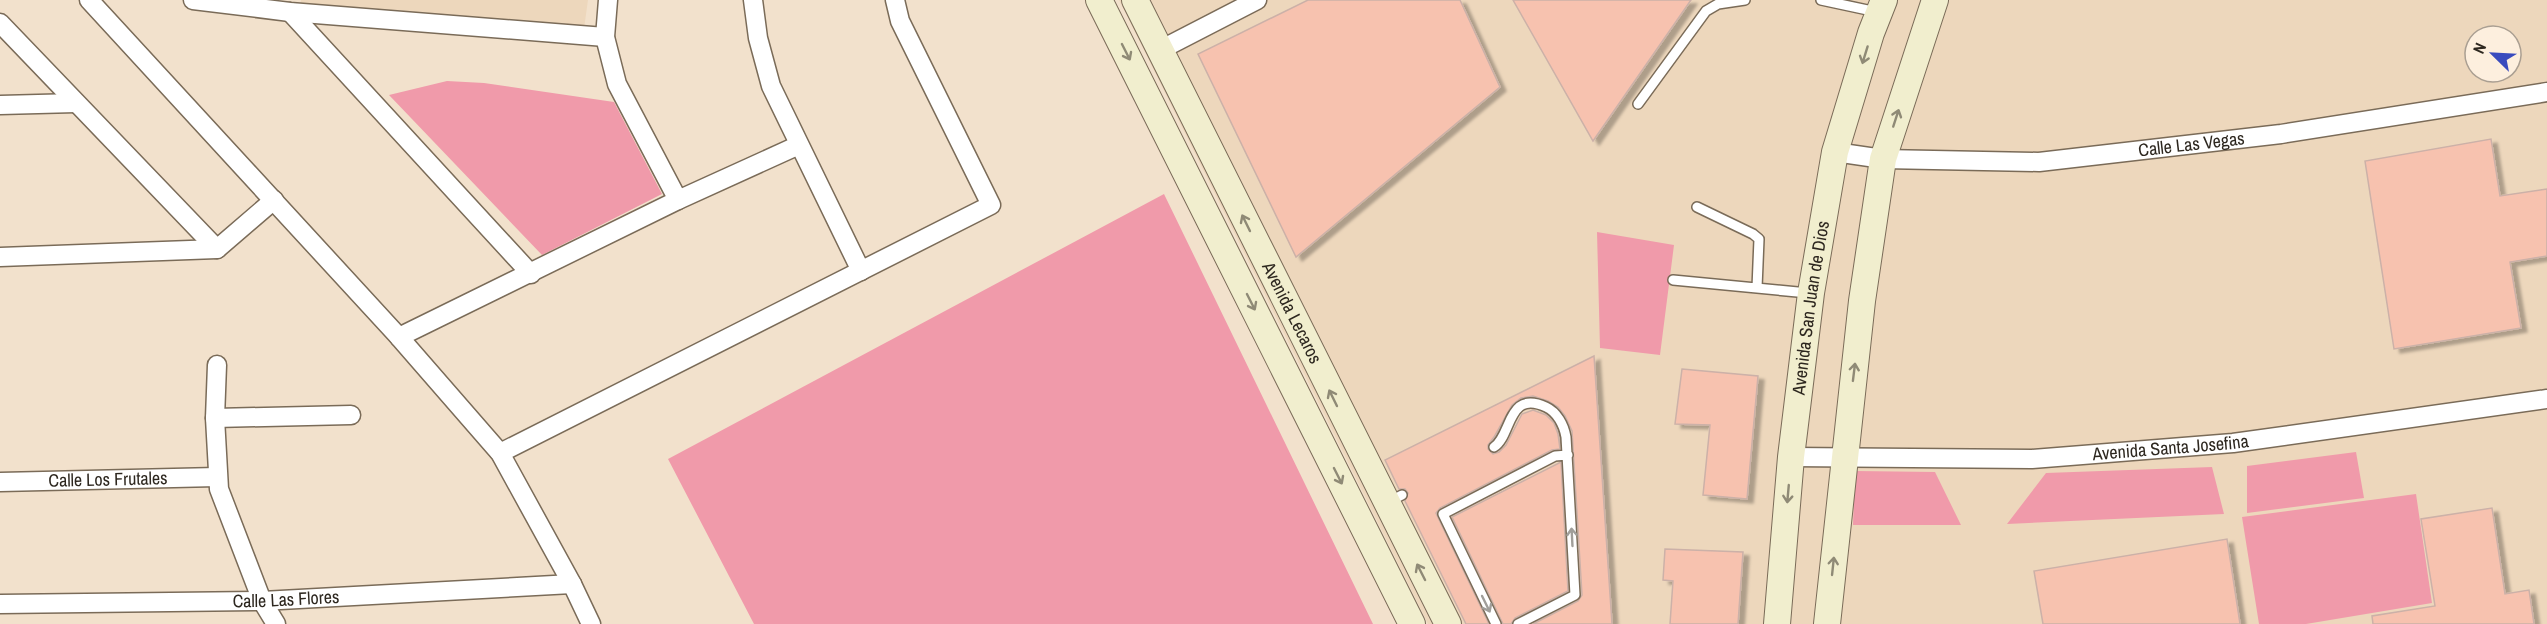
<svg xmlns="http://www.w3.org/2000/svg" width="2547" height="624" font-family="'Archivo Narrow',sans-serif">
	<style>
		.built { fill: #edd7bc; fill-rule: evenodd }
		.green { fill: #f09aaa }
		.building { fill: #f7c2af; stroke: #ccb1a8; stroke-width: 1.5; filter: url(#shadow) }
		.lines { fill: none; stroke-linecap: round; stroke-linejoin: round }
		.service-casing { stroke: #7a6b58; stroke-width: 12 }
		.minor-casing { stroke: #7a6b58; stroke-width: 21 }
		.secondary-casing { stroke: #7a6b58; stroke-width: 28 }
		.service { stroke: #fff; stroke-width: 9 }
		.minor { stroke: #fff; stroke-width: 18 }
		.secondary { stroke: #f1eece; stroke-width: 26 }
		.oneway { stroke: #8f8a76 }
		.oneway2 { stroke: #a09e9a }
		.labels { text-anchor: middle; stroke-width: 4.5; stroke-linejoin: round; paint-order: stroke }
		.street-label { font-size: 18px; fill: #2d271f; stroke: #fdefde }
	</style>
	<defs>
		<filter id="shadow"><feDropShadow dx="6" dy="4" stdDeviation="1.5" flood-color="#0004"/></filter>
	</defs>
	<rect width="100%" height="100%" fill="#f2e1cc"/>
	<path class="built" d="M 301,0 L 588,0 L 582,43 L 299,13 Z
		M 1119,0 L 2547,0 L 2547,624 L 1428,624 ZM 2475,36 L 2511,36 L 2511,72 L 2475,72 Z"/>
	<path class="green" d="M 447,81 L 484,83 L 614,102 L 662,194 L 542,255 L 389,95 Z
		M 1164,194 L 1373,624 L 754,624 L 668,459 Z
		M 1597,232 L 1674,245 L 1660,355 L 1600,348 Z
		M 2356,452 L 2364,498 L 2247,513 L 2247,466 Z
		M 2212,467 L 2224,514 L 2007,524 L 2046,473 Z
		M 1855,471 L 1935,472 L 1961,525 L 1853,525 Z
		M 2416,494 L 2432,603 L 2306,624 L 2259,624 L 2242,517 Z"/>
	<path class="building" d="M 1308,0 L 1460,0 L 1500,87 L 1296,257 L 1198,54 Z
		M 1513,0 L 1691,0 L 1593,141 Z
		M 2491,139 L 2500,196 L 2547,189 L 2547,256 L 2510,262 L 2521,328 L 2394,349 L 2365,161 Z
		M 1594,356 L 1612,624 L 1533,624 L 1578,601 L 1582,595 L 1572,431 L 1565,416 L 1558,407 L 1548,401 L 1533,396 L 1521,398 L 1512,405 L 1494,437 L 1488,445 L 1488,449 L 1493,454 L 1499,452 L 1506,445 L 1522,414 L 1533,410 L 1546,415 L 1554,423 L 1558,434 L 1560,449 L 1552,450 L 1440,508 L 1436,513 L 1489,624 L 1466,624 L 1405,501 L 1408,493 L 1405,489 L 1399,489 L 1385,460 Z
		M 1682,369 L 1758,376 L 1747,499 L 1703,495 L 1710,425 L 1675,424 Z
		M 1561,462 L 1568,591 L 1515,618 L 1511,624 L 1503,624 L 1452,517 Z
		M 2492,508 L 2505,594 L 2529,590 L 2534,624 L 2373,624 L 2372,616 L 2435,606 L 2421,519 Z
		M 2227,539 L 2240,624 L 2043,624 L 2034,571 Z
		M 1665,549 L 1743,552 L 1738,624 L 1670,624 L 1673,581 L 1663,580 Z"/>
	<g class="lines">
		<g class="service-casing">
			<path id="service" d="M 1821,0 L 1877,12
				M 1638,104 L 1706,11 L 1718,4 L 1745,0
				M 1697,207 L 1753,234 L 1759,239 L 1757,288
				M 1673,280 L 1808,293
				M 1494,447 C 1512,436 1507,389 1546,407 C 1557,412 1564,425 1566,437 L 1575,595 L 1518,624
				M 1388,502 L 1402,495
				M 1496,624 L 1443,514 L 1555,456 L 1568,455"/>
		</g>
		<g class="minor-casing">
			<g id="minor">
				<path d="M 89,0 L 399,337 L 500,453 L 572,584 L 591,624"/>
				<path d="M 193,0 L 290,12 L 605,37"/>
				<path d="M 608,0 L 605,37 L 617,84 L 678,200"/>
				<path d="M 753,0 L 758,38 L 771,86 L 861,271"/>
				<path d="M 290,12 L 531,274"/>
				<path d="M 0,23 L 217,249"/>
				<path d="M 1160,50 L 1257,0"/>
				<path d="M 0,105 L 76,103"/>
				<path id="s1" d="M 1835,152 L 1883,159 L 2039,162 L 2281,134 L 2547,92"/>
				<path d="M 0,257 L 217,249 L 274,200"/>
				<path d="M 399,337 L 678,200 L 799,145"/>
				<path d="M 217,365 L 215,418 L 219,489 L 262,601 L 276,624"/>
				<path d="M 215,418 L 351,415"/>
				<path d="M 500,453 L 991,205 L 900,21 L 895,0"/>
				<path id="s2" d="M 1791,457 L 2032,459 L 2233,443 L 2547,399"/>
				<path id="s3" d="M 0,482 L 217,477"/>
				<path id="s4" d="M 0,604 L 262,601 L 572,584"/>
			</g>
		</g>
		<g class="secondary-casing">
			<g id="secondary">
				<path d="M 1099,0 L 1412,624"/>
				<path id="s5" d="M 1135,0 L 1448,624"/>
				<path id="s6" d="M 1777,624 L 1791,457 L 1811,293 L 1835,152 L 1871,33 L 1884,0"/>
				<path d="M 1827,624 L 1862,301 L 1883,159 L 1935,0"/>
			</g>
		</g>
		<use href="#service" class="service"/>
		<use href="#minor" class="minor"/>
		<use href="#secondary" class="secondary"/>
	</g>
	<defs><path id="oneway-shaft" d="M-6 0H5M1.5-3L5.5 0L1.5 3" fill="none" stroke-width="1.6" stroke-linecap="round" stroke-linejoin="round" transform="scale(1.5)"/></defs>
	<g class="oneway">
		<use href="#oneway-shaft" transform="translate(1126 52) rotate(63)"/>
		<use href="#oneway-shaft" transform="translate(1865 55) rotate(107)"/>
		<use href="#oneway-shaft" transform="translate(1896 118) rotate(-72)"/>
		<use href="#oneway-shaft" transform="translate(1246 223) rotate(-116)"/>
		<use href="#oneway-shaft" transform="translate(1251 302) rotate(63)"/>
		<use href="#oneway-shaft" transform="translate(1854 372) rotate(-83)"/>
		<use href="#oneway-shaft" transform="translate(1333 398) rotate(-116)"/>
		<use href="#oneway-shaft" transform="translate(1338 476) rotate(63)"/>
		<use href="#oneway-shaft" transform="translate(1788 494) rotate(95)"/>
		<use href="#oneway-shaft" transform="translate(1833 566) rotate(-84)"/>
		<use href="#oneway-shaft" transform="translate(1421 572) rotate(-117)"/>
	</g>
	<g class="oneway2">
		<use href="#oneway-shaft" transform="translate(1572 537) rotate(-93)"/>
		<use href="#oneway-shaft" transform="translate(1486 604) rotate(64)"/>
	</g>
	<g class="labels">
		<g class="street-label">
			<text dy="6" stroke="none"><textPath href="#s1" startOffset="358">Calle Las Vegas</textPath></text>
			<text dy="6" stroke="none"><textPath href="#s6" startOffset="318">Avenida San Juan de Dios</textPath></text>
			<text dy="6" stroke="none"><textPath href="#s5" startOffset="350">Avenida Lecaros</textPath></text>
			<text dy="6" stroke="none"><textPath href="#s2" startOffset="380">Avenida Santa Josefina</textPath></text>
			<text dy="6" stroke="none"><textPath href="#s3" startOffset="108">Calle Los Frutales</textPath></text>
			<text dy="6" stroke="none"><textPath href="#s4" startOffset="286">Calle Las Flores</textPath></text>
		</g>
	</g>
	<g transform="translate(2493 54) rotate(294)"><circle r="28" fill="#fdefde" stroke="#aa9f92" stroke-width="1.5"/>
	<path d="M0-4.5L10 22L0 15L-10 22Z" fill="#394bbe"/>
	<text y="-9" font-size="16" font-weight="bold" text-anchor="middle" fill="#2d271f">N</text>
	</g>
</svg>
